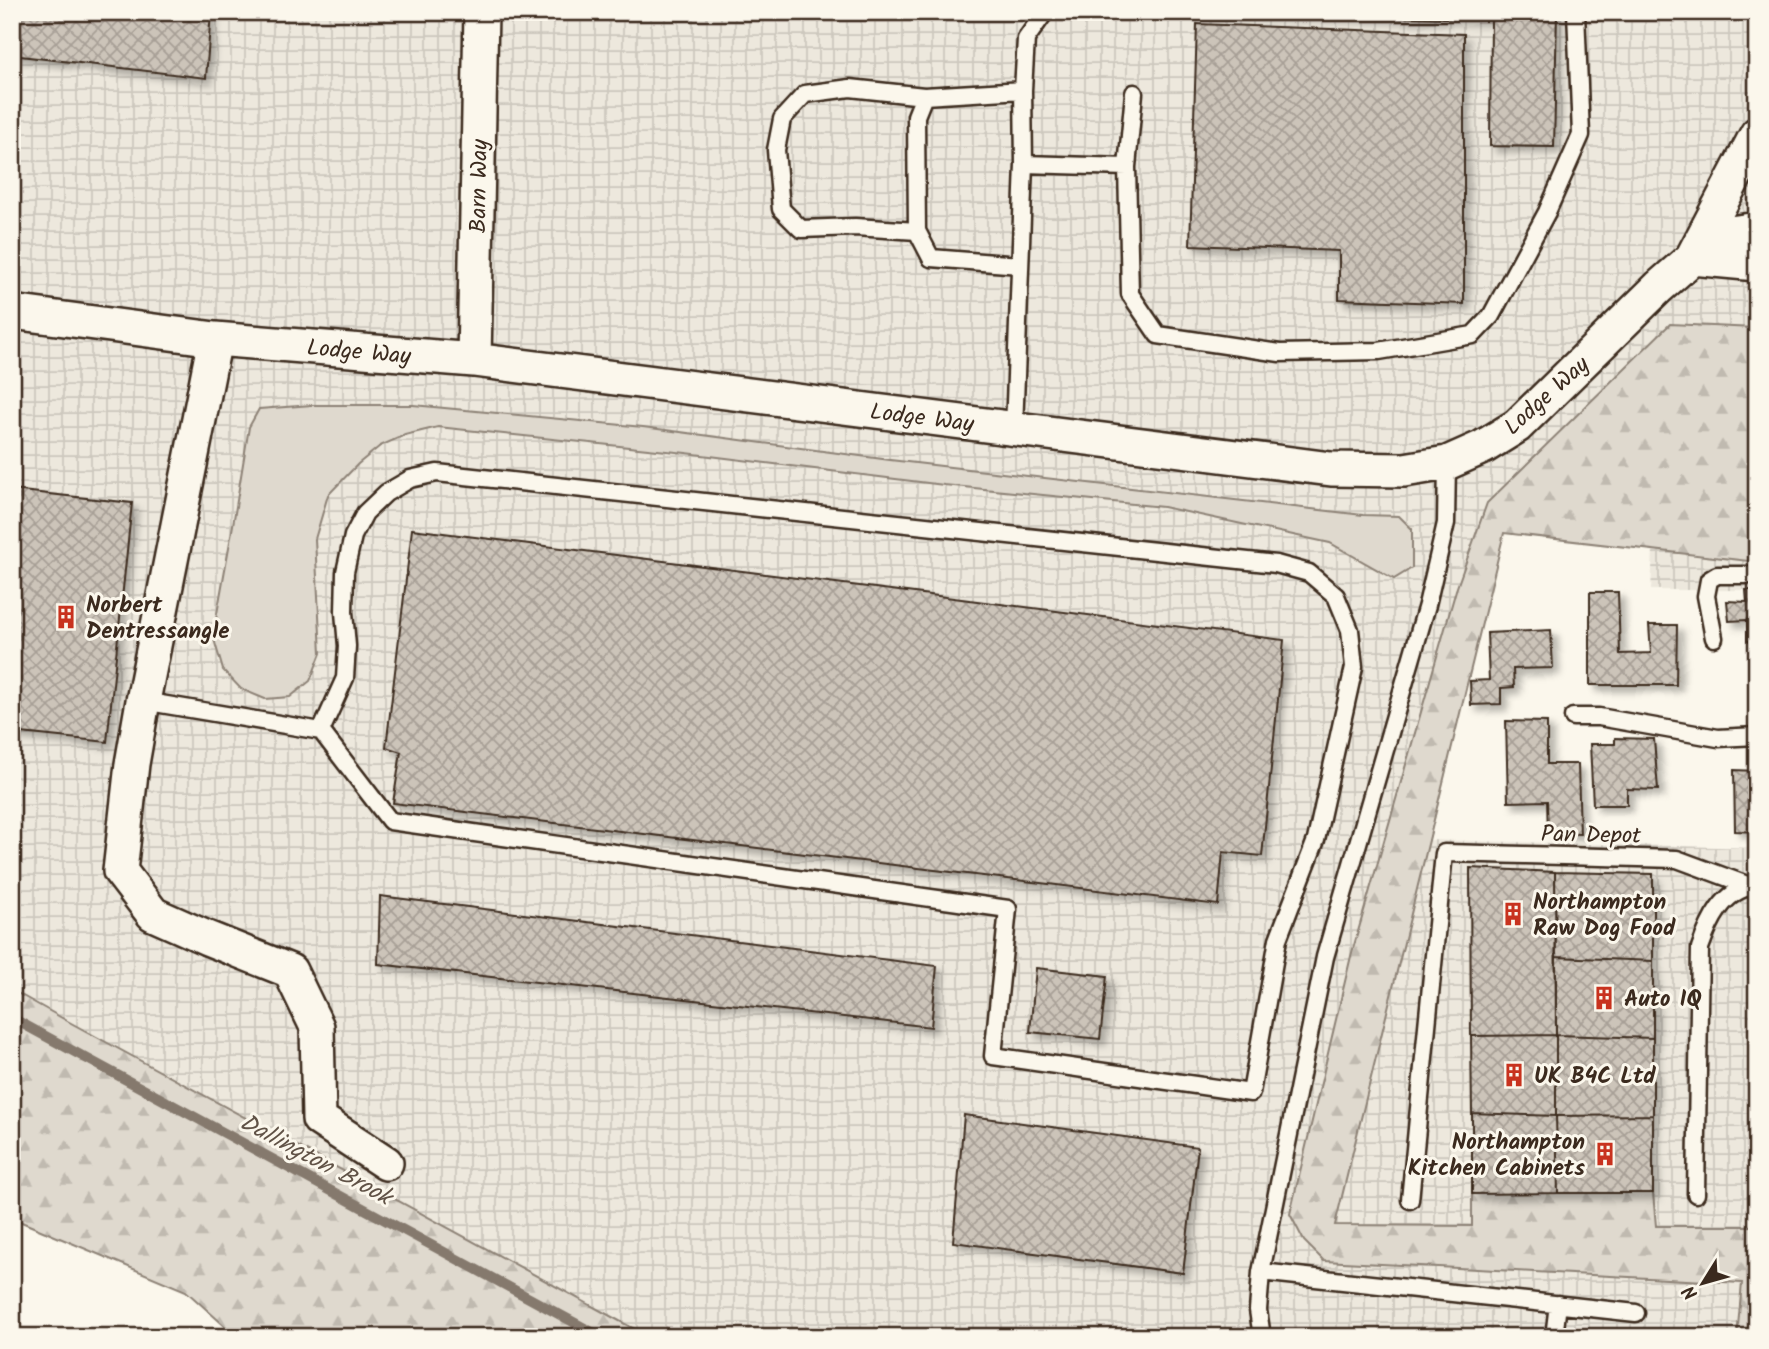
<svg xmlns="http://www.w3.org/2000/svg" width="1769" height="1349" font-family="Kalam,sans-serif">
	<style>
		.industrial { fill: url(#industrial-grid) }
		.grass { fill: #dfd9ce; stroke: #8d8276; stroke-width: 2 }
		.forest { fill: url(#forest-firs); stroke: #8d8276; stroke-width: 2 }
		.lines { fill: none; stroke-linecap: round; stroke-linejoin: round }
		.stream { stroke: #85796d; stroke-width: 10 }
		.building { fill: url(#building-cross-hatch); stroke: #3b2a1e; stroke-width: 2; filter: url(#shadow) }
		.service-casing { stroke: #3b2a1e; stroke-width: 21 }
		.minor-casing { stroke: #3b2a1e; stroke-width: 38 }
		.service { stroke: #fbf7ec; stroke-width: 16 }
		.minor { stroke: #fbf7ec; stroke-width: 33 }
		.labels { text-anchor: middle; stroke-width: 6; stroke-linejoin: round; paint-order: stroke }
		.street-label { font-size: 23px; fill: #3b2a1e; stroke: #fbf7ec }
		.poi-label { font-size: 23px; font-weight: bold; fill: #3b2a1e; stroke: #fbf7ec; text-anchor: start }
		.water-label { font-size: 24px; font-style: italic; fill: #605246; stroke: #fbf7ec }
	</style>
	<defs>
		<pattern id="industrial-grid" width="8" height="8" patternUnits="userSpaceOnUse" patternTransform="scale(1.75)"><rect width="8" height="8" fill="#ede8dd"/><path d="M0 4h8M4 0v8" fill="none" stroke="#ccc7bd"/></pattern>
		<pattern id="forest-firs" width="22" height="20" patternUnits="userSpaceOnUse" patternTransform="scale(1.75)"><rect width="22" height="20" fill="#dfd9ce"/><path d="M5 1l3.5 6h-7zM16 11l3.5 6h-7z" fill="#c0bab0"/></pattern>
		<pattern id="building-cross-hatch" width="8" height="8" patternUnits="userSpaceOnUse" patternTransform="scale(1.75)"><rect width="8" height="8" fill="#ccc4b9"/><path d="M0 0l8 8M0 8l8-8" fill="none" stroke="#a79f96"/></pattern>
		<filter id="shadow"><feDropShadow dx="6" dy="6" stdDeviation="3.5" flood-color="#0004"/></filter>
	</defs>
	<rect width="100%" height="100%" fill="#fbf7ec"/>
	<filter id="ink" filterUnits="userSpaceOnUse"><feTurbulence type="fractalNoise" baseFrequency=".0143" numOctaves="2"/><feDisplacementMap in="SourceGraphic" scale="14" xChannelSelector="R" yChannelSelector="G"/><feConvolveMatrix kernelMatrix="1 2 1 2 8 2 1 2 1" color-interpolation-filters="sRGB"/></filter>
	<g filter="url(#ink)">
		<path class="industrial" d="M 12,12 L 1757,12 L 1757,590 L 1651,590 L 1653,550 L 1504,533 L 1430,840 L 1757,848 L 1757,1337 L 649,1337 L 71,1023 L 12,990 Z"/>
		<path class="grass" d="M 312,405 L 413,405 L 643,427 L 890,460 L 1363,515 L 1399,516 L 1412,529 L 1412,568 L 1394,579 L 1330,543 L 1163,507 L 944,485 L 686,453 L 438,427 L 405,435 L 380,446 L 358,464 L 328,495 L 315,539 L 321,653 L 310,681 L 290,697 L 265,699 L 241,689 L 223,670 L 213,636 L 233,525 L 249,427 L 259,409 Z"/>
		<path class="forest" d="M 1670,324 L 1754,328 L 1757,349 L 1757,562 L 1504,533 L 1335,1225 L 1472,1226 L 1472,1193 L 1653,1193 L 1656,1226 L 1757,1226 L 1757,1337 L 1737,1337 L 1742,1283 L 1324,1261 L 1304,1241 L 1290,1214 L 1351,956 L 1456,590 L 1487,503 Z
			M 12,990 L 71,1023 L 649,1337 L 237,1337 L 186,1291 L 12,1218 Z"/>
		<g class="lines">
			<path class="stream" d="M 12,1018 L 601,1337"/>
		</g>
		<path class="building" d="M 12,12 L 211,12 L 206,78 L 12,55 Z
			M 1196,12 L 1557,12 L 1554,147 L 1490,146 L 1491,19 L 1196,13 Z
			M 1197,24 L 1464,34 L 1464,304 L 1339,299 L 1339,251 L 1190,245 Z
			M 12,490 L 132,503 L 107,742 L 12,732 Z
			M 412,529 L 1284,640 L 1262,856 L 1223,852 L 1218,905 L 393,803 L 401,752 L 386,747 Z
			M 1746,590 L 1757,590 L 1757,641 L 1747,641 L 1747,620 L 1729,621 L 1727,601 L 1747,602 Z
			M 1590,592 L 1618,592 L 1620,654 L 1651,653 L 1649,625 L 1677,625 L 1676,685 L 1590,685 Z
			M 1551,630 L 1553,668 L 1513,669 L 1514,687 L 1501,688 L 1501,704 L 1471,705 L 1470,681 L 1489,680 L 1487,633 Z
			M 1506,721 L 1547,722 L 1547,764 L 1578,764 L 1580,834 L 1548,833 L 1547,801 L 1508,802 Z
			M 1615,738 L 1654,739 L 1658,790 L 1627,789 L 1627,805 L 1593,805 L 1590,744 L 1615,744 Z
			M 1734,770 L 1757,771 L 1757,832 L 1735,831 Z
			M 1470,868 L 1555,872 L 1556,1035 L 1471,1036 Z
			M 1555,872 L 1653,874 L 1653,961 L 1556,957 Z
			M 380,896 L 937,966 L 931,1027 L 378,964 Z
			M 1556,957 L 1653,961 L 1653,1038 L 1556,1035 Z
			M 1036,968 L 1107,976 L 1100,1039 L 1030,1032 Z
			M 1556,1035 L 1653,1038 L 1653,1115 L 1556,1116 Z
			M 1556,1035 L 1556,1116 L 1472,1113 L 1471,1036 Z
			M 1472,1113 L 1556,1116 L 1558,1193 L 1472,1194 Z
			M 964,1115 L 1198,1147 L 1183,1273 L 953,1242 Z
			M 1653,1115 L 1653,1193 L 1558,1193 L 1556,1116 Z"/>
		<g class="lines">
			<g class="service-casing">
				<path id="service" d="M 1024,164 L 1127,167 L 1130,294 L 1158,335 L 1280,353 L 1379,351 L 1473,335 L 1491,316 L 1547,212 L 1581,135 L 1576,12
					M 1127,167 L 1134,93
					M 917,231 L 916,116 L 924,96
					M 1020,265 L 931,258 L 917,231 L 855,227 L 801,229 L 781,209 L 776,150 L 782,119 L 805,94 L 850,88 L 924,96 L 1023,90
					M 1014,429 L 1024,164 L 1023,90 L 1026,39 L 1045,12
					M 1714,638 L 1706,596 L 1709,580 L 1717,575 L 1757,575
					M 143,701 L 321,731 L 390,821 L 1008,909 L 993,1056 L 1251,1093 L 1278,939 L 1316,840 L 1354,667 L 1350,630 L 1336,596 L 1309,573 L 1276,564 L 437,473 L 410,479 L 386,493 L 365,513 L 353,536 L 345,572 L 344,612 L 347,646 L 345,678 L 321,731
					M 1573,717 L 1599,717 L 1718,738 L 1757,736
					M 1696,1194 L 1700,948 C 1709,922 1723,890 1754,886
					M 1410,1200 L 1444,853 L 1677,859 L 1750,886
					M 1261,1272 L 1636,1313
					M 1262,1337 L 1258,1310 L 1261,1272 L 1325,957 L 1427,605 L 1446,523 L 1447,463
					M 1554,1337 L 1558,1304"/>
			</g>
			<g class="minor-casing">
				<path id="minor" d="M 1693,256 L 1757,134
					M 1692,258 L 1757,264
					M 12,312 L 215,339 L 474,360 L 1331,469 L 1404,470 L 1447,463 L 1483,447 L 1517,426 L 1659,287 L 1692,258 L 1731,233 L 1757,229
					M 215,339 L 143,701 L 132,764 L 120,871 L 153,914 L 207,938 L 290,971 L 317,1027 L 319,1119 L 386,1163
					M 474,360 L 481,12"/>
			</g>
			<use href="#service" class="service"/>
			<use href="#minor" class="minor"/>
		</g>
	</g>
	<defs>
		<g id="building-bare" transform="scale(1.89)"><path d="M-4-6H4V6H1V3H-1V6H-4ZM-2.5-4.3h1.7v1.8h-1.7ZM.8-4.3h1.7v1.8H.8ZM-2.5-1h1.7V.8h-1.7ZM.8-1h1.7V.8H.8Z" fill="#c8321e" stroke="#fbf7ec" stroke-width="2.5" paint-order="stroke"/></g>
	</defs>
	<g fill-rule="evenodd">
		<use href="#building-bare" x="66" y="617"/>
		<use href="#building-bare" x="1513" y="914"/>
		<use href="#building-bare" x="1604" y="998"/>
		<use href="#building-bare" x="1514" y="1075"/>
		<use href="#building-bare" x="1605" y="1154"/>
	</g>
	<g class="labels">
		<g class="street-label">
			<text transform="translate(478 186) rotate(-89)" y="8">Barn Way</text>
			<text transform="translate(359 351) rotate(5)" y="8">Lodge Way</text>
			<text transform="translate(1546 395) rotate(-42)" y="8">Lodge Way</text>
			<text transform="translate(922 417) rotate(7)" y="8">Lodge Way</text>
			<text transform="translate(1591 834) rotate(1)" y="8">Pan Depot</text>
		</g>
		<g class="poi-label">
			<text x="86" y="612">Norbert<tspan x="86" dy="26">Dentressangle</tspan></text>
			<text x="1533" y="909">Northampton<tspan x="1533" dy="26">Raw Dog Food</tspan></text>
			<text x="1624" y="1006">Auto IQ</text>
			<text x="1534" y="1083">UK B4C Ltd</text>
			<text x="1585" y="1149" text-anchor="end">Northampton<tspan x="1585" dy="26">Kitchen Cabinets</tspan></text>
		</g>
		<g class="water-label">
			<text transform="translate(316 1159) rotate(28)" y="8">Dallington Brook</text>
		</g>
	</g>
	<rect width="1769" height="1349" fill="none" stroke="#fbf7ec" stroke-width="42"/>
	<rect x="21" y="21" width="1727" height="1307" fill="none" stroke="#3b2a1e" stroke-width="2.5" filter="url(#ink)"/>
	<g transform="translate(1703 1283) rotate(233)" stroke="#fbf7ec" stroke-width="5" paint-order="stroke">
	<path d="M0-5L12 26L0 18L-12 26Z" fill="#3b2a1e"/>
	<text y="-10" font-size="19" font-weight="bold" text-anchor="middle" fill="#3b2a1e">N</text>
	</g>
</svg>
